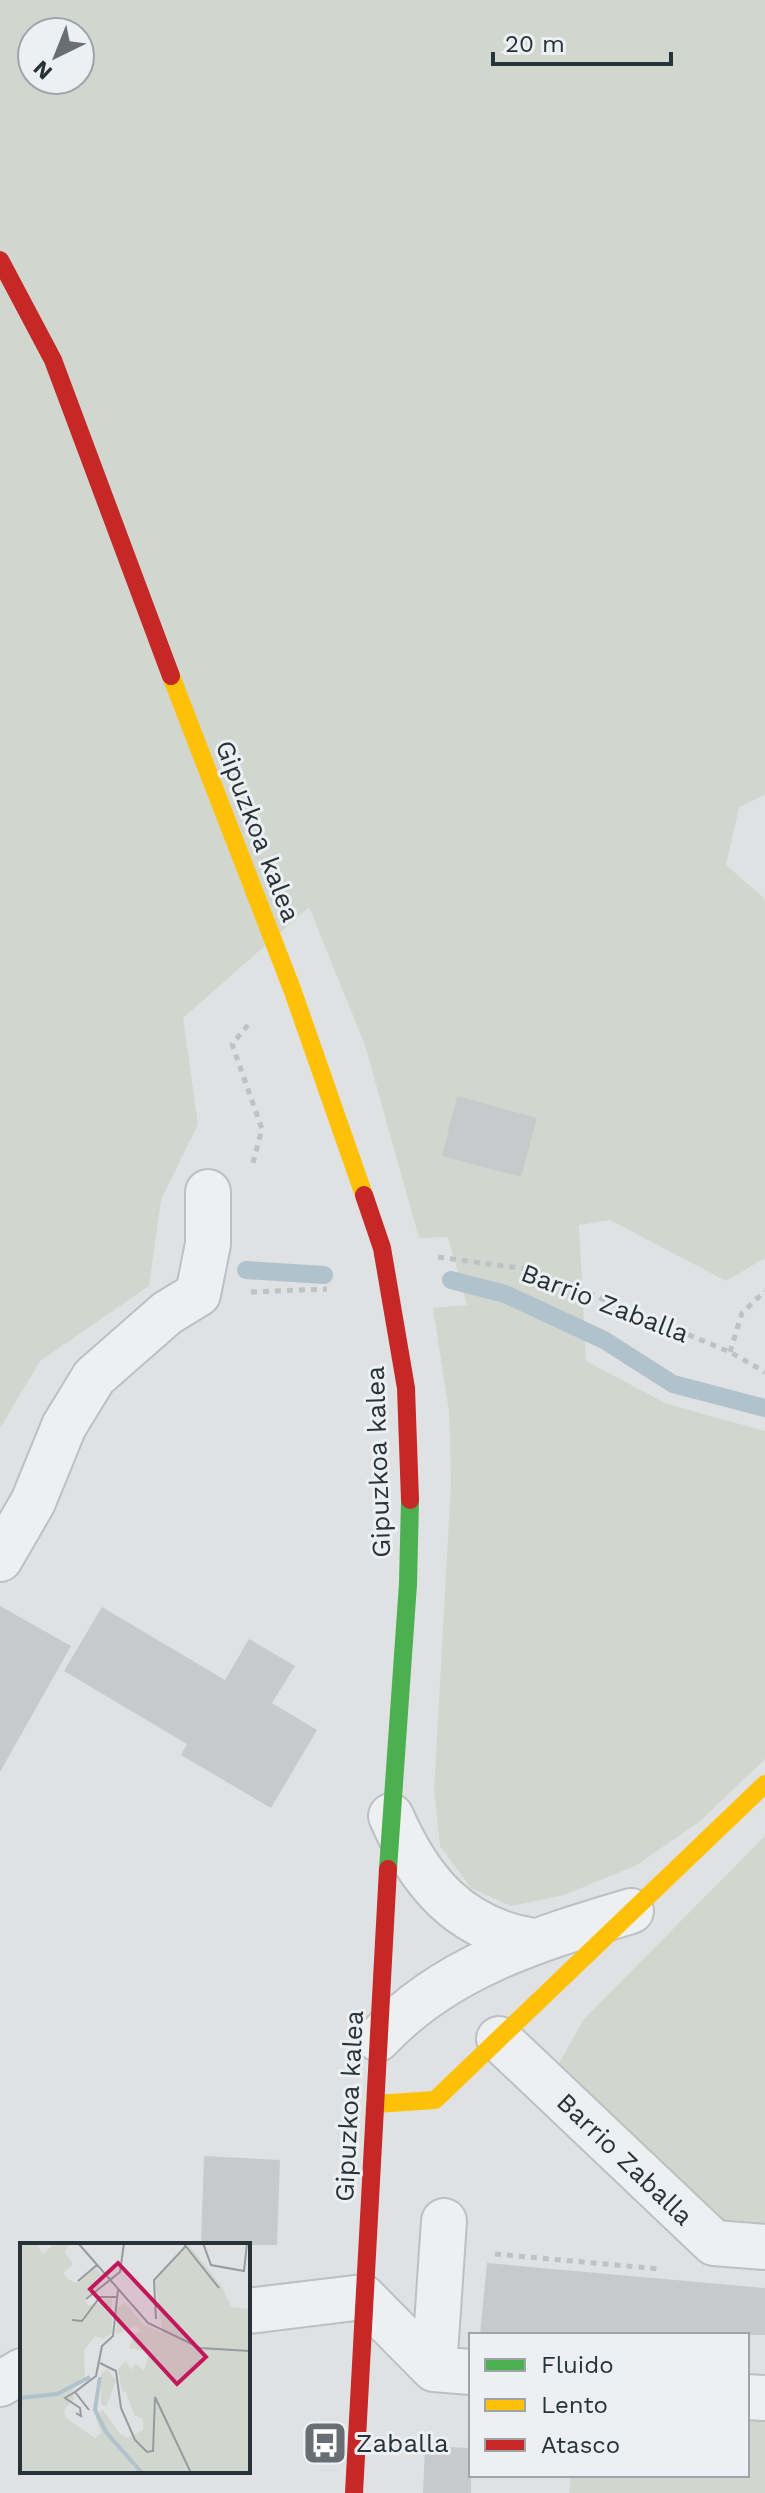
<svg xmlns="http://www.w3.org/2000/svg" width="765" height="2493" font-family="'Work Sans',sans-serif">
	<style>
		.green { fill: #d1d7cf; fill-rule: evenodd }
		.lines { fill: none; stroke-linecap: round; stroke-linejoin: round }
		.stream { stroke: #b0c2cb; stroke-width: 18 }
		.building { fill: #c7c9cb }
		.street-casing { stroke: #bdbfc1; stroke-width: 48 }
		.path { stroke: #bec2c4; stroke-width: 5; stroke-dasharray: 6 6; stroke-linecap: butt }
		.street { stroke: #eeeff0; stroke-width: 44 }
		.fast { stroke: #4caf50; stroke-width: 18 }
		.slow { stroke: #ffc107; stroke-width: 18 }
		.jam { stroke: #c62828; stroke-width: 18 }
		.labels { text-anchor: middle; stroke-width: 6; stroke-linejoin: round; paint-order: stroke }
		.street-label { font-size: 26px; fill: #283239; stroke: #ecf0f3 }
		.poi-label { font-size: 26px; fill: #283239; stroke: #ecf0f3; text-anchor: start }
		.inset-river { fill: none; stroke: #b0c2cb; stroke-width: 4 }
		.inset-road { fill: none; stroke: #969b9f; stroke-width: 2 }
		.view { fill: #c2185b; fill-opacity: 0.15; stroke: #c2185b; stroke-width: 4 }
		.inset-edge { fill: none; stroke: #283239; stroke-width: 4 }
	</style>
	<rect width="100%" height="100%" fill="#dfe1e3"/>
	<path class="green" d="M 0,0 L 765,0 L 765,794 L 739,808 L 726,865 L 765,899 L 765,1258 L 726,1281 L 610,1220 L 579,1225 L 586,1361 L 667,1404 L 765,1431 L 765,1759 L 700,1821 L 637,1865 L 564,1895 L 511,1906 L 471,1888 L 440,1846 L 434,1791 L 451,1482 L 449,1412 L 433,1308 L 467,1305 L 448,1237 L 419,1238 L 365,1045 L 309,907 L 183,1018 L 198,1124 L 161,1200 L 149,1286 L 40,1361 L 0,1428 ZM 32,32 L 80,32 L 80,80 L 32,80 Z
		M 765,1836 L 765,2235 L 717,2219 L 558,2065 L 584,2019 Z
		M 747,2416 L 765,2417 L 765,2493 L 569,2493 L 571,2475 L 747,2475 Z"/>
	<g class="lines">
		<path class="stream" d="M 246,1270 L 324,1275
			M 451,1280 L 505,1294 L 604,1340 L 673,1384 L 765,1408"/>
	</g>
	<path class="building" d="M 457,1096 L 537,1118 L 521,1177 L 442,1156 Z
		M 0,1606 L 71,1646 L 0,1772 Z
		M 102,1607 L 225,1680 L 249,1639 L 295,1666 L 272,1703 L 317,1730 L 271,1808 L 181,1755 L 187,1744 L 64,1671 Z
		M 204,2156 L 280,2160 L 277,2245 L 201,2245 Z
		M 487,2263 L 765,2288 L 765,2335 L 480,2335 Z
		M 425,2446 L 471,2448 L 471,2493 L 423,2493 Z"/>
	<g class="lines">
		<g class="street-casing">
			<path id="street" d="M 0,1559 L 33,1502 L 64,1426 L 94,1377 L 167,1313 L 198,1294 L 208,1244 L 208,1192
				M 391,1816 C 420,1882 459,1929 533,1941
				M 378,2039 C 446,1966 538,1939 631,1911
				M 499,2039 L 714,2243 L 765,2247
				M 248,2311 L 363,2297 L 434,2369 L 471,2372
				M 434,2369 L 444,2221
				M 0,2384 L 22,2371
				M 747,2397 L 765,2398"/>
		</g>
		<path class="path" d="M 248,1025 L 232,1044 L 262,1129 L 253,1163
			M 438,1257 L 533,1270 L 730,1352 L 765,1372
			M 251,1292 L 327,1289
			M 730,1352 L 742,1313 L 765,1291
			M 495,2254 L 660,2269"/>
		<use href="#street" class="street"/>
		<path class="fast" d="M 388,1869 L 408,1584 L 410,1500"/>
		<path class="slow" d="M 171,676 L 292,989 L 364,1195
			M 376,2104 L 435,2100 L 765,1784"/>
		<path class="jam" d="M 0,260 L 53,360 L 171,676
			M 364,1195 L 382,1248 L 406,1388 L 410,1500
			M 354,2493 L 388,1869"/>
	</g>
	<defs>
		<g id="bus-square" transform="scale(2.3)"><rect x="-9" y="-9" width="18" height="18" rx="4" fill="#686f74" stroke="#ecf0f3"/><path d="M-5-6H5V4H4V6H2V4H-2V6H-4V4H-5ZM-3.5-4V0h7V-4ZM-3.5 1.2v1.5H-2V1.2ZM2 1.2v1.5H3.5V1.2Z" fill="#fff"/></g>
	</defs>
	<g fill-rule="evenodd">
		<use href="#bus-square" x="325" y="2443"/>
	</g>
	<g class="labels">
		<g class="street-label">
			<text transform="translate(258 831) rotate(69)" y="9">Gipuzkoa kalea</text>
			<text transform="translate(605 1303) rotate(21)" y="9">Barrio Zaballa</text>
			<text transform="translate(378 1462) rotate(-92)" y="9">Gipuzkoa kalea</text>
			<text transform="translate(349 2106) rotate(-87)" y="9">Gipuzkoa kalea</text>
			<text transform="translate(625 2159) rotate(44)" y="9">Barrio Zaballa</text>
		</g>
		<g class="poi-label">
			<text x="356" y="2452">Zaballa</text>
		</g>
	</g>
	<g transform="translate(20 2243)">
		<rect width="230" height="230" fill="#dfe1e3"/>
		<path d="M 0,0 L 16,0 L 23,11 L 35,0 L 49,0 L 45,9 L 53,21 L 43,30 L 48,36 L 56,40 L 76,25 L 82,32 L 75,37 L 80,43 L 65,55 L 68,63 L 92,55 L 92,90 L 83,96 L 75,93 L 64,107 L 65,136 L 53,146 L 54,156 L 44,167 L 46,175 L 75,195 L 81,190 L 76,176 L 82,166 L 100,191 L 108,195 L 123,187 L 123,176 L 114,172 L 106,149 L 102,148 L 98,126 L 106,118 L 111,127 L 115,121 L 124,127 L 130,109 L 109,105 L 114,91 L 121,88 L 116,83 L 96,91 L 97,66 L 105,59 L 123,81 L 143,90 L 135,38 L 169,2 L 202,44 L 211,64 L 230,66 L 230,230 L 0,230 ZM 87,126 L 96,138 L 86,164 L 81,161 L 81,131 Z" fill="#d1d7cf"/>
		<path class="inset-river" d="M 80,134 L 75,167 L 86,189 L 122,230M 0,155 L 37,151 L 70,134"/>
		<path class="inset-road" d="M 58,0 L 128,80 L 180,105 L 230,108M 183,0 L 191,22 L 224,28 L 227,0M 164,1 L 199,45M 58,38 L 77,22M 66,56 L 100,29 L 104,0M 136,76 L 134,37 L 166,3M 52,77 L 62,78 L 80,54 L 96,54M 80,120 L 96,128 L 101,165 L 115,197 L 127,209 L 133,208 L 135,154 L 171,230M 55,149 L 45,155 L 60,165 L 61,173 L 56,170M 69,167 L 55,149 L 76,133 L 82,103 L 93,93 L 98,47"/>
		<path class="view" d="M 98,20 L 186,114 L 157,141 L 70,46 Z"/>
		<rect width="230" height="230" class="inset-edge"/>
	</g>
	<rect x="469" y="2333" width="280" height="144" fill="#ecf0f3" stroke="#9ea4a9" stroke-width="2"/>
	<rect x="485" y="2359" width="40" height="12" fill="#4caf50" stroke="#9ea4a9" stroke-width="2"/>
	<text x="541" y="2373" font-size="24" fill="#283239">Fluido</text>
	<rect x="485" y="2399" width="40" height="12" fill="#ffc107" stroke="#9ea4a9" stroke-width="2"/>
	<text x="541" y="2413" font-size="24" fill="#283239">Lento</text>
	<rect x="485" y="2439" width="40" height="12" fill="#c62828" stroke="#9ea4a9" stroke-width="2"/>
	<text x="541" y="2453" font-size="24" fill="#283239">Atasco</text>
	<g transform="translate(56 56) rotate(223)"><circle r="38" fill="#ecf0f3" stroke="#9ea4a9" stroke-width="2"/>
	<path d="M0-6L14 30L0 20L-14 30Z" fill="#686f74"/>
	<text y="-12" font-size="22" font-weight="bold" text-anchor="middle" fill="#283239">N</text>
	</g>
	<path d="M493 52v12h178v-12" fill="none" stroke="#283239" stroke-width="4"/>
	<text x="505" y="52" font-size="24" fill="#283239" stroke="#ecf0f3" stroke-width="6" paint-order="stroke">20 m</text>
</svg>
